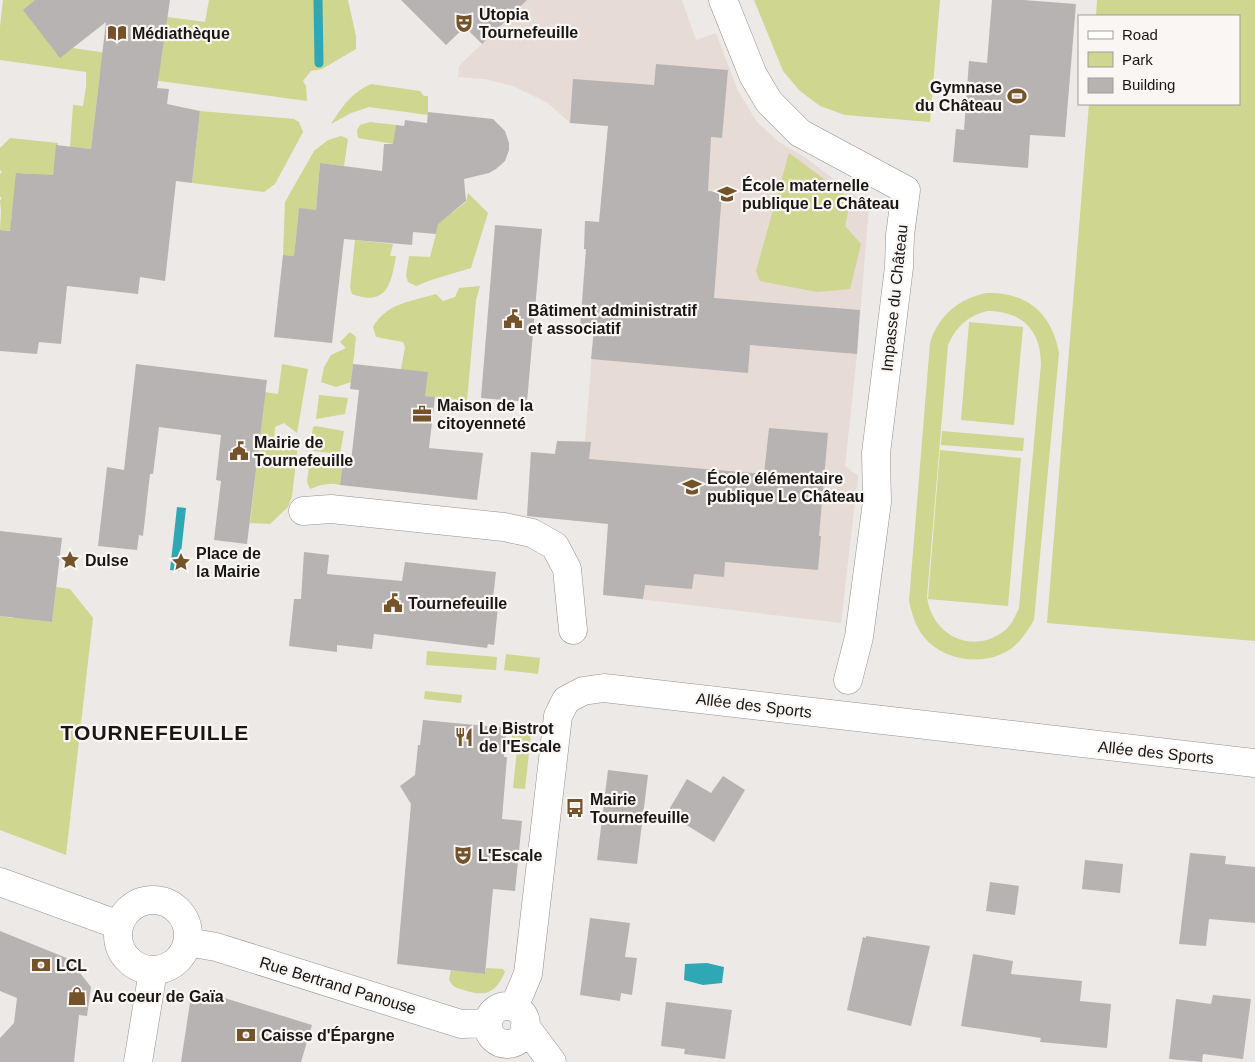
<svg xmlns="http://www.w3.org/2000/svg" width="1255" height="1062" font-family="Helvetica,sans-serif">
	<style>
		.built { fill: #e6dbd5 }
		.green { fill: #ced68f; fill-rule: evenodd }
		.water { fill: #30a7b4 }
		.lines { fill: none; stroke-linecap: round; stroke-linejoin: round }
		.stream { stroke: #30a7b4; stroke-width: 9 }
		.building { fill: #b7b3b2 }
		.street-casing { stroke: #95918f; stroke-width: 29 }
		.street { stroke: #fff; stroke-width: 28 }
		.labels { text-anchor: middle; stroke-width: 4.5; stroke-linejoin: round; paint-order: stroke }
		.poi-label { font-size: 16px; font-weight: bold; fill: #181716; stroke: #faf6f4; text-anchor: start }
		.street-label { font-size: 16px; fill: #181716; stroke: #faf6f4 }
		.district-label { font-size: 21px; font-weight: bold; letter-spacing: 1px; fill: #181716; stroke: #faf6f4 }
	</style>
	<rect width="100%" height="100%" fill="#ede9e7"/>
	<path class="built" d="M 527,0 L 682,0 L 696,40 L 716,33 L 738,91 L 757,122 L 779,142 L 806,158 L 869,206 L 857,354 L 845,466 L 858,476 L 841,623 L 605,595 L 603,593 L 608,530 L 612,506 L 578,521 L 527,516 L 531,452 L 555,454 L 557,441 L 585,441 L 594,330 L 580,328 L 588,250 L 584,249 L 585,221 L 600,222 L 608,126 L 570,123 L 548,103 L 513,86 L 485,79 L 458,77 L 459,66 Z"/>
	<path class="green" d="M 3,0 L 43,0 L 73,48 L 161,61 L 167,17 L 205,22 L 209,0 L 348,0 L 356,36 L 356,49 L 322,69 L 311,71 L 303,81 L 306,86 L 307,101 L 100,73 L 91,149 L 70,147 L 73,105 L 83,106 L 86,87 L 86,72 L 0,60 L 0,27 Z
		M 754,0 L 940,0 L 930,122 L 845,115 L 820,106 L 800,91 L 783,71 Z
		M 1097,0 L 1255,0 L 1255,641 L 1047,623 L 1089,104 L 1239,104 L 1239,16 L 1096,16 Z
		M 371,84 L 420,91 L 424,96 L 428,96 L 428,115 L 369,107 L 351,113 L 331,124 C 342,107 351,93 371,84 Z
		M 200,111 L 294,119 L 299,122 L 303,132 L 275,184 L 264,192 L 192,183 Z
		M 370,122 L 396,125 L 394,144 L 358,138 L 357,130 L 360,125 Z
		M 341,136 L 348,139 L 344,166 L 320,163 L 316,210 L 299,209 L 294,256 L 283,255 L 285,202 L 314,151 L 328,140 Z
		M 10,138 L 58,143 L 51,185 L 41,175 L 22,173 L 11,218 L 14,231 L 0,230 L 1,212 L 0,200 L 2,199 L 0,196 L 0,174 L 2,172 L 0,170 L 0,148 Z
		M 789,153 L 851,199 L 845,226 L 861,244 L 850,289 L 817,292 L 760,281 L 756,271 Z
		M 468,193 L 488,213 L 471,268 L 431,280 L 416,286 L 408,282 L 406,276 L 409,256 L 430,257 L 436,234 L 439,212 L 452,213 L 466,202 Z
		M 355,240 L 393,244 L 390,256 L 396,256 C 391,284 387,307 352,294 L 350,287 Z
		M 480,286 L 476,300 L 467,401 L 425,396 L 401,369 L 405,347 L 403,342 L 376,337 L 373,327 C 386,303 413,301 436,294 L 443,301 L 455,297 L 459,288 Z
		M 987,293 C 1027,292 1052,313 1059,353 L 1034,620 C 1028,630 1022,640 1012,648 C 986,667 944,662 924,637 C 915,626 912,614 909,601 L 930,343 C 938,316 959,298 987,293 ZM 987,311 C 1021,311 1041,329 1041,364 L 1019,608 C 1016,614 1014,620 1010,625 C 1005,632 995,637 987,640 C 957,648 931,627 927,597 L 948,345 C 956,327 967,316 987,311 Z
		M 969,322 L 1023,327 L 1014,425 L 961,420 Z
		M 350,332 L 356,337 L 351,382 L 336,387 L 321,382 L 324,367 L 331,355 L 346,348 L 340,342 Z
		M 282,364 L 308,369 L 297,433 L 284,423 L 275,427 L 274,440 L 283,451 L 298,445 L 292,496 L 288,507 L 270,524 L 250,523 L 265,392 L 278,394 Z
		M 319,395 L 348,398 L 345,414 L 316,419 Z
		M 315,426 L 344,431 L 340,454 L 313,451 L 310,447 L 313,427 Z
		M 942,431 L 1024,438 L 1023,451 L 941,445 Z
		M 940,450 L 1021,458 L 1008,606 L 928,599 Z
		M 310,458 L 339,462 L 342,465 L 340,485 C 329,482 320,485 310,489 L 307,482 Z
		M 56,587 L 70,589 L 93,618 L 66,855 L 0,830 L 0,616 L 13,618 L 15,607 L 37,601 L 34,620 L 52,622 Z
		M 427,651 L 497,657 L 496,670 L 426,665 Z
		M 506,654 L 540,658 L 538,674 L 504,670 Z
		M 425,691 L 462,695 L 461,703 L 424,699 Z
		M 513,722 L 532,725 L 525,789 L 513,788 L 517,749 L 511,747 Z
		M 486,968 L 503,969 L 505,972 C 495,994 485,997 464,990 C 456,988 452,987 449,979 L 451,970 L 485,974 Z"/>
	<path class="water" d="M 177,507 L 186,508 L 179,571 L 170,570 Z
		M 707,963 L 724,967 L 722,983 L 703,985 L 684,980 L 685,964 Z"/>
	<g class="lines">
		<path class="stream" d="M 318,0 L 319,63"/>
	</g>
	<path class="building" d="M 35,0 L 170,0 L 157,88 L 169,89 L 167,104 L 200,111 L 192,183 L 176,181 L 165,281 L 140,277 L 138,294 L 67,286 L 61,344 L 39,342 L 37,354 L 0,351 L 0,230 L 10,231 L 16,173 L 53,175 L 56,145 L 91,149 L 106,22 L 60,58 L 23,10 Z
		M 401,0 L 527,0 L 482,44 L 465,27 L 446,45 Z
		M 992,0 L 1023,0 L 1076,4 L 1065,137 L 1030,135 L 1028,168 L 953,162 L 956,129 L 964,130 L 969,61 L 987,63 Z
		M 656,64 L 728,70 L 722,138 L 711,137 L 708,191 L 722,192 L 714,298 L 860,310 L 857,354 L 750,345 L 748,373 L 591,359 L 594,329 L 580,328 L 586,249 L 584,249 L 585,221 L 599,222 L 608,126 L 570,123 L 573,79 L 654,85 Z
		M 428,112 L 493,119 L 505,131 L 509,143 L 509,150 L 505,161 L 496,169 L 489,173 L 464,179 L 466,201 L 438,224 L 436,234 L 413,232 L 412,245 L 344,239 L 332,343 L 274,337 L 283,255 L 294,256 L 299,208 L 316,210 L 320,163 L 382,171 L 384,144 L 393,144 L 396,125 L 404,126 L 405,120 L 427,123 Z
		M 495,225 L 542,229 L 527,402 L 481,398 Z
		M 136,364 L 267,380 L 247,544 L 214,540 L 221,481 L 216,480 L 221,435 L 159,427 L 153,474 L 150,474 L 143,536 L 139,535 L 137,550 L 98,546 L 107,467 L 124,470 Z
		M 353,364 L 428,372 L 425,396 L 435,397 L 429,448 L 483,453 L 477,500 L 340,485 L 343,459 L 351,461 L 355,426 L 359,390 L 350,389 Z
		M 769,428 L 828,433 L 819,536 L 821,536 L 818,570 L 725,562 L 724,577 L 694,574 L 692,589 L 645,585 L 643,599 L 603,595 L 608,524 L 527,516 L 531,452 L 555,454 L 557,441 L 591,442 L 589,459 L 764,474 Z
		M 0,531 L 62,538 L 52,622 L 0,616 Z
		M 304,552 L 329,555 L 327,574 L 402,581 L 405,562 L 496,572 L 492,607 L 498,607 L 494,645 L 488,644 L 487,648 L 374,634 L 372,649 L 337,645 L 337,652 L 289,646 L 294,599 L 301,599 Z
		M 423,720 L 507,728 L 504,757 L 507,757 L 502,819 L 522,821 L 515,891 L 493,889 L 485,974 L 397,964 L 411,804 L 400,786 L 415,775 L 418,745 L 420,745 Z
		M 608,770 L 648,775 L 637,864 L 597,860 Z
		M 723,776 L 745,790 L 714,842 L 667,813 L 687,779 L 711,793 Z
		M 1190,853 L 1226,856 L 1225,864 L 1255,867 L 1255,923 L 1209,919 L 1206,946 L 1179,944 Z
		M 1085,860 L 1123,864 L 1120,893 L 1082,889 Z
		M 990,882 L 1019,886 L 1015,915 L 986,911 Z
		M 590,918 L 630,923 L 625,957 L 637,958 L 632,995 L 621,993 L 620,1001 L 580,995 Z
		M 0,931 L 69,959 L 91,987 L 87,1016 L 79,1015 L 74,1062 L 0,1062 L 0,1038 L 14,1023 L 17,998 L 0,991 Z
		M 866,936 L 930,946 L 911,1026 L 847,1010 L 863,937 L 866,938 Z
		M 973,954 L 1013,961 L 1011,974 L 1082,981 L 1080,1001 L 1111,1004 L 1107,1048 L 1040,1042 L 1041,1038 L 961,1026 Z
		M 202,991 L 312,1025 L 301,1062 L 181,1062 L 191,996 Z
		M 1213,995 L 1251,999 L 1243,1059 L 1203,1054 L 1202,1062 L 1169,1059 L 1176,999 L 1211,1004 Z
		M 666,1002 L 732,1010 L 725,1059 L 684,1054 L 685,1049 L 661,1046 Z"/>
	<g class="lines">
		<g class="street-casing">
			<path id="street" d="M 723,0 L 753,75 L 769,102 L 800,133 L 906,190 L 900,235 L 899,267 L 876,453 L 877,502 L 859,637 L 848,680
				M 303,511 L 331,509 L 504,527 L 532,533 L 555,546 L 567,569 L 573,630
				M 0,882 L 119,925
				M118 935a35 35 0 1 1 70 0a35 35 0 1 1-70 0Z
				M 188,942 L 216,947 L 461,1024 L 488,1023
				M488 1025a19 19 0 1 1 38 0a19 19 0 1 1-38 0Z
				M 514,1007 L 528,974 L 558,716 L 566,700 L 583,691 L 604,688 L 1255,763
				M 525,1026 L 552,1062
				M 138,1062 L 153,971"/>
		</g>
		<use href="#street" class="street"/>
	</g>
	<defs>
		<g id="theatre-bare" transform="scale(1.5)"><path d="M-5-5.5Q0-4 5-5.5V0Q5 5 0 6Q-5 5-5 0ZM-3.3-2.5H-1v1.5H-3.3ZM1-2.5H3.3v1.5H1ZM-2.8 1Q0 5.5 2.8 1Z" fill="#74522a" stroke="#faf6f4" stroke-width="2.5" paint-order="stroke"/></g>
		<g id="library-bare" transform="scale(1.5)"><path d="M-6-4Q-3-5.5-.7-3.5V5Q-3 3-6 4ZM6-4Q3-5.5 .7-3.5V5Q3 3 6 4Z" fill="#74522a" stroke="#faf6f4" stroke-width="2.5" paint-order="stroke"/></g>
		<g id="stadium-bare" transform="scale(1.5)"><path d="M0-5a6.5 5 0 1 0 0 10a6.5 5 0 1 0 0-10ZM-3.5-1.8h7v3.6h-7Z" fill="#74522a" stroke="#faf6f4" stroke-width="2.5" paint-order="stroke"/></g>
		<g id="school-bare" transform="scale(1.5)"><path d="M0-5L7-2L0 1L-7-2ZM-4 1L0 2.5L4 1V4Q0 6-4 4Z" fill="#74522a" stroke="#faf6f4" stroke-width="2.5" paint-order="stroke"/></g>
		<g id="civic-bare" transform="scale(1.5)"><path d="M-.6-6.5H3V-4.5H.6V-3L4-1V1h2V6H-6V1h2V-1L-.6-3ZM-1.2 2.5V6h2.4V2.5Z" fill="#74522a" stroke="#faf6f4" stroke-width="2.5" paint-order="stroke"/></g>
		<g id="office-bare" transform="scale(1.5)"><path d="M-6-3h4V-5.5h4V-3h4V5H-6ZM-1-4.5V-3h2v-1.5ZM-6 0V1H6V0Z" fill="#74522a" stroke="#faf6f4" stroke-width="2.5" paint-order="stroke"/></g>
		<g id="sight-bare" transform="scale(1.5)"><path d="M0-6L1.8-2.2L6-1.7L2.9 1.2L3.7 5.4L0 3.3L-3.7 5.4L-2.9 1.2L-6-1.7L-1.8-2.2Z" fill="#74522a" stroke="#faf6f4" stroke-width="2.5" paint-order="stroke"/></g>
		<g id="restaurant-bare" transform="scale(1.5)"><path d="M-5-6h1v4h1v-4h1v4h1v-4h1v5L-1.5 .5V6h-2V.5L-5-1ZM5-6V6H3V1.5H1.5Q1.5-4 5-6Z" fill="#74522a" stroke="#faf6f4" stroke-width="2.5" paint-order="stroke"/></g>
		<g id="bus-bare" transform="scale(1.5)"><path d="M-5-6H5V4H4V6H2V4H-2V6H-4V4H-5ZM-3.5-4V0h7V-4ZM-3.5 1.2v1.5H-2V1.2ZM2 1.2v1.5H3.5V1.2Z" fill="#74522a" stroke="#faf6f4" stroke-width="2.5" paint-order="stroke"/></g>
		<g id="bank-bare" transform="scale(1.5)"><path d="M-6-4H6V4H-6ZM0-2.3a2.3 2.3 0 1 0 0 4.6a2.3 2.3 0 1 0 0-4.6Z" fill="#74522a" stroke="#faf6f4" stroke-width="2.5" paint-order="stroke"/></g>
		<g id="shop-bare" transform="scale(1.5)"><path d="M-5-2.5h2.3a2.7 3.5 0 0 1 5.4 0H5L5.5 6h-11ZM-1.5-2.5h3a1.5 2.3 0 0 0-3 0Z" fill="#74522a" stroke="#faf6f4" stroke-width="2.5" paint-order="stroke"/></g>
	</defs>
	<g fill-rule="evenodd">
		<use href="#theatre-bare" x="464" y="23"/>
		<use href="#library-bare" x="117" y="33"/>
		<use href="#stadium-bare" x="1017" y="96"/>
		<use href="#school-bare" x="727" y="194"/>
		<use href="#civic-bare" x="513" y="319"/>
		<use href="#office-bare" x="422" y="414"/>
		<use href="#civic-bare" x="239" y="451"/>
		<use href="#school-bare" x="692" y="487"/>
		<use href="#sight-bare" x="70" y="560"/>
		<use href="#sight-bare" x="181" y="562"/>
		<use href="#civic-bare" x="393" y="603"/>
		<use href="#restaurant-bare" x="464" y="737"/>
		<use href="#bus-bare" x="575" y="808"/>
		<use href="#theatre-bare" x="463" y="855"/>
		<use href="#bank-bare" x="41" y="965"/>
		<use href="#shop-bare" x="77" y="996"/>
		<use href="#bank-bare" x="246" y="1035"/>
	</g>
	<g class="labels">
		<g class="poi-label">
			<text x="479" y="20">Utopia<tspan x="479" dy="18">Tournefeuille</tspan></text>
			<text x="132" y="39">Médiathèque</text>
			<text x="1002" y="93" text-anchor="end">Gymnase<tspan x="1002" dy="18">du Château</tspan></text>
			<text x="742" y="191">École maternelle<tspan x="742" dy="18">publique Le Château</tspan></text>
			<text x="528" y="316">Bâtiment administratif<tspan x="528" dy="18">et associatif</tspan></text>
			<text x="437" y="411">Maison de la<tspan x="437" dy="18">citoyenneté</tspan></text>
			<text x="254" y="448">Mairie de<tspan x="254" dy="18">Tournefeuille</tspan></text>
			<text x="707" y="484">École élémentaire<tspan x="707" dy="18">publique Le Château</tspan></text>
			<text x="196" y="559">Place de<tspan x="196" dy="18">la Mairie</tspan></text>
			<text x="85" y="566">Dulse</text>
			<text x="408" y="609">Tournefeuille</text>
			<text x="479" y="734">Le Bistrot<tspan x="479" dy="18">de l'Escale</tspan></text>
			<text x="590" y="805">Mairie<tspan x="590" dy="18">Tournefeuille</tspan></text>
			<text x="478" y="861">L'Escale</text>
			<text x="56" y="971">LCL</text>
			<text x="92" y="1002">Au coeur de Gaïa</text>
			<text x="261" y="1041">Caisse d'Épargne</text>
		</g>
		<g class="street-label">
			<text transform="translate(894 298) rotate(-84)" y="6">Impasse du Château</text>
			<text transform="translate(754 705) rotate(7)" y="6">Allée des Sports</text>
			<text transform="translate(1156 752) rotate(6)" y="6">Allée des Sports</text>
			<text transform="translate(338 985) rotate(17)" y="6">Rue Bertrand Panouse</text>
		</g>
		<g class="district-label">
			<text x="155" y="740">TOURNEFEUILLE</text>
		</g>
	</g>
	<rect x="1078" y="15" width="162" height="90" fill="#faf6f4" stroke="#a09d9b"/>
	<rect x="1088" y="31" width="25" height="8" fill="#ffffff" stroke="#a09d9b"/>
	<text x="1122" y="40" font-size="15" fill="#181716">Road</text>
	<rect x="1088" y="52" width="25" height="15" fill="#ced68f" stroke="#a09d9b"/>
	<text x="1122" y="65" font-size="15" fill="#181716">Park</text>
	<rect x="1088" y="78" width="25" height="15" fill="#b7b3b2" stroke="#a09d9b"/>
	<text x="1122" y="90" font-size="15" fill="#181716">Building</text>
</svg>
